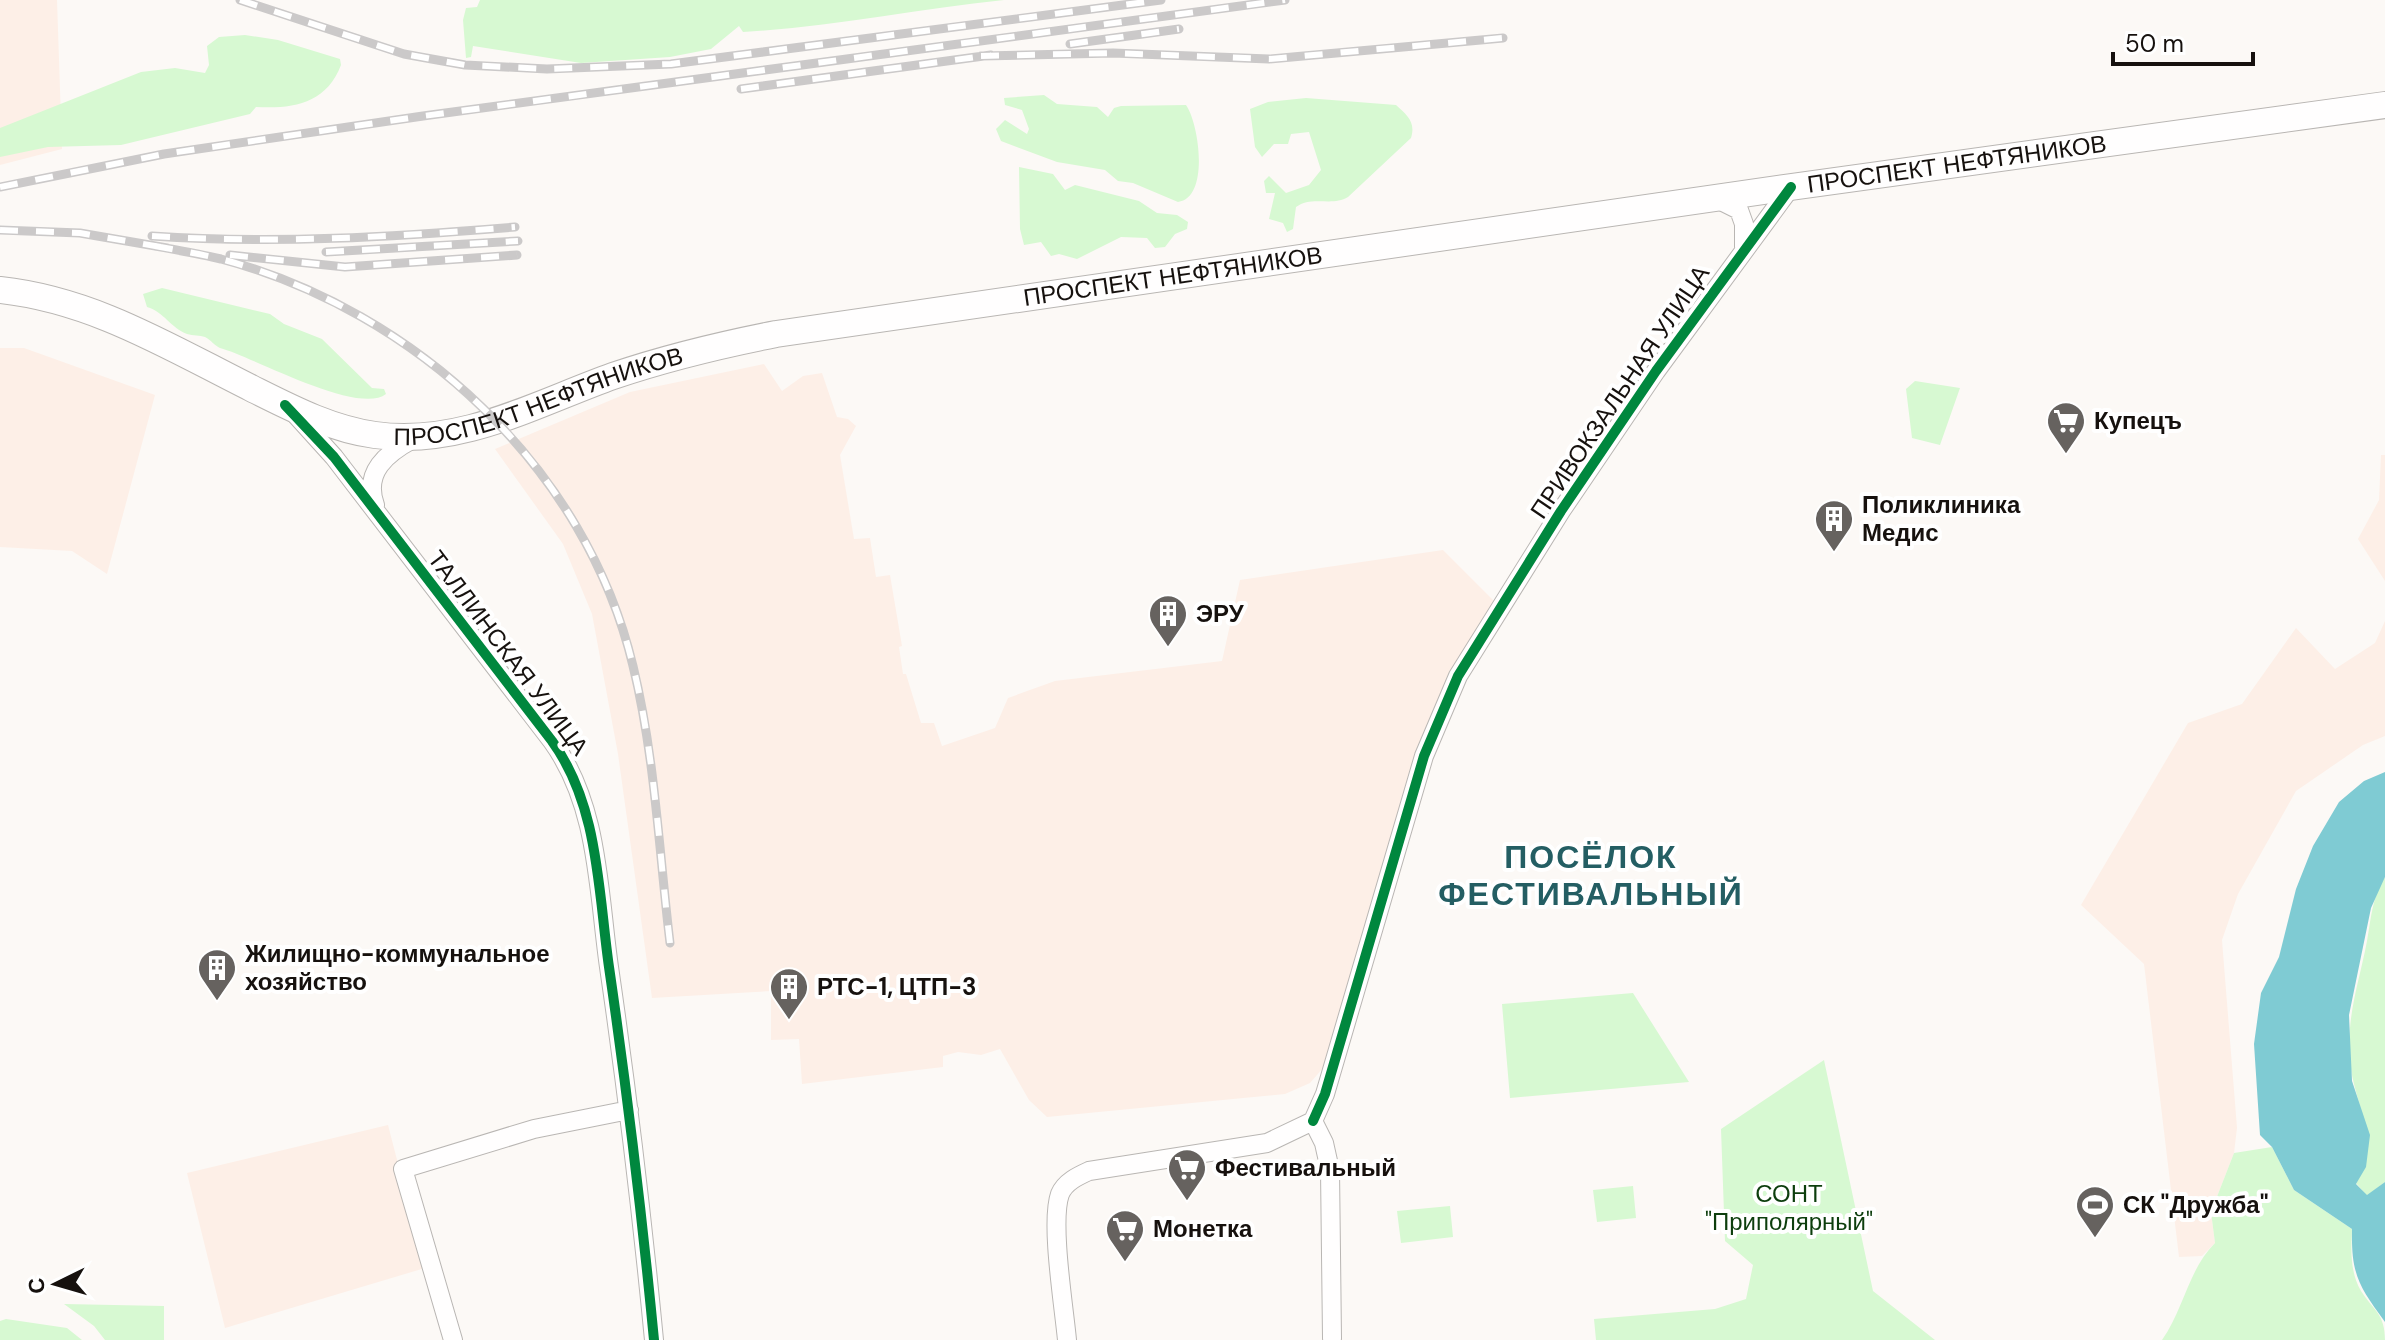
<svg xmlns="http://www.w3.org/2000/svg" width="2385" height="1340" font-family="'DM Sans',sans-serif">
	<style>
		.built { fill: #fdefe7 }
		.green { fill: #d7f9d2 }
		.water { fill: #7fcbd3 }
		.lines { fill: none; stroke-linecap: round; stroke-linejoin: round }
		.minor-casing { stroke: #b9b6b3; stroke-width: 20 }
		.secondary-casing { stroke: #b9b6b3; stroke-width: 28 }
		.minor { stroke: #fffefe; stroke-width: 18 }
		.secondary { stroke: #fffefe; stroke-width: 26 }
		.rail-casing { stroke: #cbc9c9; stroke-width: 9 }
		.rail { stroke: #fff; stroke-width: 6; stroke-dasharray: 18; stroke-linecap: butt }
		.cycleway-casing { stroke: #fff; stroke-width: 15 }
		.cycleway { stroke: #00873e; stroke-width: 10 }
		.labels { text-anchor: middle; stroke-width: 8; stroke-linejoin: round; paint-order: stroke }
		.street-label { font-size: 24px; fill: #16110e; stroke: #fff }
		.poi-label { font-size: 24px; font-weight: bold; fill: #16110e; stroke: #fff; text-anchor: start }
		.park-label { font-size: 24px; fill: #0d3e0d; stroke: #fff }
		.district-label { font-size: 32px; font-weight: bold; letter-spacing: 2px; fill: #245e63; stroke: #fff }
	</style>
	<rect width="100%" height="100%" fill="#fcf9f6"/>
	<path class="built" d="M 0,0 L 57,0 L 62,149 L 0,165 Z
		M 0,348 L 24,348 L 155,395 L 107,574 L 72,551 L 0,547 Z
		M 764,364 L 782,391 L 803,376 L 822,373 L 837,417 L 848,419 L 856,426 L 840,455 L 854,539 L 870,538 L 876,577 L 890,575 L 902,646 L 899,647 L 903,674 L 906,674 L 921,723 L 934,723 L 942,746 L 995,728 L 1008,698 L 1055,681 L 1222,661 L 1240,580 L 1443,550 L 1501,608 L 1458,676 L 1337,1052 L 1310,1083 L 1285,1094 L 1047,1117 L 1029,1100 L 1000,1049 L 981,1055 L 958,1052 L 943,1056 L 943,1067 L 802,1084 L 799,1039 L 771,1040 L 771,991 L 652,998 L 618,754 L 592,614 L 563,544 L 495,449 L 630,392 Z
		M 2381,455 L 2385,455 L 2385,581 L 2358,539 L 2379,500 Z
		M 2385,621 L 2385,736 L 2363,745 L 2296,791 L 2238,894 L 2222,940 L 2237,1128 L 2234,1153 L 2211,1212 L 2215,1243 L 2202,1256 L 2179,1257 L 2144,964 L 2081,905 L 2188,723 L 2242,704 L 2296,628 L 2335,669 L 2375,643 Z
		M 388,1125 L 425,1268 L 225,1328 L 187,1173 Z"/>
	<path class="green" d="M 480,0 L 1004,0 C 916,9 831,27 743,32 L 739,26 L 711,49 L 670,57 L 581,63 L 473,46 L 471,57 L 466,58 L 463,20 L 466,8 L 477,7 Z
		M 245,35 L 278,40 L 340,59 L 341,65 C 326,104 293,109 256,107 L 250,114 L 121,145 L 48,147 L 0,157 L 0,128 L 141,72 L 175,68 L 205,73 L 209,65 L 207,46 L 219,37 Z
		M 1044,95 L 1057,104 L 1097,107 L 1108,117 L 1114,108 L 1121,106 L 1186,105 C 1199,123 1210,198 1178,202 L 1133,183 L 1118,181 L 1105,170 L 1057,162 L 1001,141 L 996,129 L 1005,120 L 1027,134 L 1029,129 L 1022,110 L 1005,105 L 1004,98 Z
		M 1306,98 L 1396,105 C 1407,115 1416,122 1411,138 L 1348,197 C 1332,207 1312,195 1296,207 L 1293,229 L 1287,232 L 1283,223 L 1269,219 L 1275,193 L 1266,193 L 1264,181 L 1269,176 L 1286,193 L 1309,185 L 1321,170 L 1309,132 L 1291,134 L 1288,144 L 1274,144 L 1262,157 L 1255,147 L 1250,109 L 1268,102 Z
		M 1019,167 L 1053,174 L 1065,190 L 1075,185 L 1139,201 L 1157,213 L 1177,215 L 1188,222 L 1187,229 L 1175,234 L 1165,247 L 1155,248 L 1147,238 L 1121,237 L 1077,259 L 1059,254 L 1051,256 L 1041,242 L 1024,245 L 1020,229 Z
		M 162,288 L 270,314 L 284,324 L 322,339 L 372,388 L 384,389 L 386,394 C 358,416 251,356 220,348 C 215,346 211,340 205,337 C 200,335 193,336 187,334 C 171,328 164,312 147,307 L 143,294 Z
		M 1915,381 L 1960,388 L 1940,445 L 1912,438 L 1906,389 Z
		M 2385,877 L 2385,1182 L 2367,1196 L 2356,1183 C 2383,1141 2354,1106 2350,1061 C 2346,1017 2359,983 2367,941 C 2371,919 2372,897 2385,877 Z
		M 1633,993 L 1689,1082 L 1510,1098 L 1502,1004 Z
		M 1824,1060 L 1873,1291 L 1935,1340 L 1596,1340 L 1594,1319 L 1715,1309 L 1746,1299 L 1753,1265 L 1725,1241 L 1721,1129 Z
		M 2272,1147 L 2294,1190 L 2352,1229 C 2351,1251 2350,1272 2361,1291 C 2374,1311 2385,1314 2385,1340 L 2162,1340 C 2184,1309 2188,1270 2215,1243 L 2211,1212 L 2234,1153 Z
		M 1633,1186 L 1636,1218 L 1597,1222 L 1593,1190 Z
		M 1450,1206 L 1453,1237 L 1401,1243 L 1397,1211 Z
		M 64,1304 L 164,1306 L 164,1340 L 105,1340 L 94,1326 Z
		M 6,1319 L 67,1328 L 82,1340 L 0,1340 L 0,1321 Z"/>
	<path class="water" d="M 2385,772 L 2385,877 L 2371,908 L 2349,1015 L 2352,1081 L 2370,1135 L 2366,1167 L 2356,1184 L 2367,1195 L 2385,1182 L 2385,1322 C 2359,1286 2351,1275 2352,1229 L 2294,1190 L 2272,1147 L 2260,1135 L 2254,1044 L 2261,993 L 2279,957 L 2296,889 L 2313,846 L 2339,802 L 2364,781 Z"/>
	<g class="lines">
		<g class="minor-casing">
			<path id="minor" d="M 1715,198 L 1739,210 L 1744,224 L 1744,247
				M 296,415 L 334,457 L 552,741 C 599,806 598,890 609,967 C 627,1091 642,1215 654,1340
				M 375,505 C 363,472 387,453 413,439
				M 1313,1121 L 1325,1094 L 1424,756 L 1458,676 L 1561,511 L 1656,371 L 1791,187
				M 1313,1121 L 1324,1143 L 1330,1170 L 1332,1338
				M 453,1340 L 403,1169 L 534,1129 L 629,1110
				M 1067,1340 C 1064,1307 1050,1222 1060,1194 C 1065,1182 1078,1176 1089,1171 L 1267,1143 L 1313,1121"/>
		</g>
		<g class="secondary-casing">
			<g id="secondary">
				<path id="s1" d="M 0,290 C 93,300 169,347 251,388 C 291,408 331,429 375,435 C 460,447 535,404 613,376 C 666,358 720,345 776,334 L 1791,187 L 2385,105"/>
			</g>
		</g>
		<use href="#minor" class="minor"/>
		<use href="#secondary" class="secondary"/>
		<g class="rail-casing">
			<path id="rail" d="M 240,0 L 404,54 L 465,65 L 547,69 L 671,64 L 1161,0
				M 1070,44 L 1179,29
				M 981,56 L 1113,53 L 1269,59 L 1503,38
				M 741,89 L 991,55
				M 0,187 L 164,154 L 423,116 L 1285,0
				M 0,230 L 80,233 L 167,248
				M 152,236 C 274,244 393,237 515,227
				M 155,246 C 177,250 200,254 221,259 C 416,311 586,468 633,666 C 655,756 659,852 670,943
				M 326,252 L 518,241
				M 230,255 L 345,267 L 517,255"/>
		</g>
		<use href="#rail" class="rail"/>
		<g class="cycleway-casing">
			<path id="cycleway" d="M 285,405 L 334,457 L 552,741 C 599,806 598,890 609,967 C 627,1091 642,1215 654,1340
				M 1313,1121 L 1325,1094 L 1424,756 L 1458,676 L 1561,511 L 1656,371 L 1791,187"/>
		</g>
		<use href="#cycleway" class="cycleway"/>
	</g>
	<defs>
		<g id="supermarket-pin" transform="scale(2)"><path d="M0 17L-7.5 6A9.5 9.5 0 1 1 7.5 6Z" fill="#66625f" stroke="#fff"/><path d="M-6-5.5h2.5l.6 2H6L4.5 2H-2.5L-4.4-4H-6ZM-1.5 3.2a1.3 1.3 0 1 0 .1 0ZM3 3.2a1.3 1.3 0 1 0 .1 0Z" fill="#fff"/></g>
		<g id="building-pin" transform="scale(2)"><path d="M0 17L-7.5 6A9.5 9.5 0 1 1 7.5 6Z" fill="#66625f" stroke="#fff"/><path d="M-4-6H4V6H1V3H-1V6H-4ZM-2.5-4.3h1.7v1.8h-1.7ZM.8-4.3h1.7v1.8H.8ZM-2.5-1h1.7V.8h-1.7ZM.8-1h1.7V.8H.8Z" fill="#fff"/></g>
		<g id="stadium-pin" transform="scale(2)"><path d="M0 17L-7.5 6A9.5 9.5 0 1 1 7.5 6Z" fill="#66625f" stroke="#fff"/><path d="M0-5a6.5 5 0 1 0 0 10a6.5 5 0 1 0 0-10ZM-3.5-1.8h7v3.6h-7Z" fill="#fff"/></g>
	</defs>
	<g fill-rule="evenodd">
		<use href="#supermarket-pin" x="2066" y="421"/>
		<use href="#building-pin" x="1834" y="519"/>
		<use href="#building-pin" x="1168" y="614"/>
		<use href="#building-pin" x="217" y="968"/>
		<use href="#building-pin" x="789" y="987"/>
		<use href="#supermarket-pin" x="1187" y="1168"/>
		<use href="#stadium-pin" x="2095" y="1205"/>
		<use href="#supermarket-pin" x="1125" y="1229"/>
	</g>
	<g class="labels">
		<g class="street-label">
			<text dy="8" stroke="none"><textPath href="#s1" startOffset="2014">ПРОСПЕКТ НЕФТЯНИКОВ</textPath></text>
			<text dy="8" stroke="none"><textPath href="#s1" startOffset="1222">ПРОСПЕКТ НЕФТЯНИКОВ</textPath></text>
			<text transform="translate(1620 392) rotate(-56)" y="8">ПРИВОКЗАЛЬНАЯ УЛИЦА</text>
			<text dy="8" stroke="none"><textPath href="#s1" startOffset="574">ПРОСПЕКТ НЕФТЯНИКОВ</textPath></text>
			<text transform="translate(508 653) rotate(53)" y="8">ТАЛЛИНСКАЯ УЛИЦА</text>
		</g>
		<g class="poi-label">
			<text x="2094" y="429">Купецъ</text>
			<text x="1862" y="513">Поликлиника<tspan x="1862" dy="28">Медис</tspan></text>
			<text x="1196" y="622">ЭРУ</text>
			<text x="245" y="962">Жилищно-коммунальное<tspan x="245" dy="28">хозяйство</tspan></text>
			<text x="817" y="995">РТС-1, ЦТП-3</text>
			<text x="1215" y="1176">Фестивальный</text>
			<text x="2123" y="1213">СК "Дружба"</text>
			<text x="1153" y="1237">Монетка</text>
		</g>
		<g class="park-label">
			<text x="1789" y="1202">СОНТ<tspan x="1789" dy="28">"Приполярный"</tspan></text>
		</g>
		<g class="district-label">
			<text x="1591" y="868">ПОСЁЛОК<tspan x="1591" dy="37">ФЕСТИВАЛЬНЫЙ</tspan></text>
		</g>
	</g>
	<g transform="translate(56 1284) rotate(265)" stroke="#ffffff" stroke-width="6" paint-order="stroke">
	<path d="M0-6L14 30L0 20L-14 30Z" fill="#16110e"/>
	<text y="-12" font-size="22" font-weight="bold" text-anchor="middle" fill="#16110e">С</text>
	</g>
	<path d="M2113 52v12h140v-12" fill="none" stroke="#16110e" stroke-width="4"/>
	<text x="2125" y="52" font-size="24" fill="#16110e" stroke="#ffffff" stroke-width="6" paint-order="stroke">50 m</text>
</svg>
